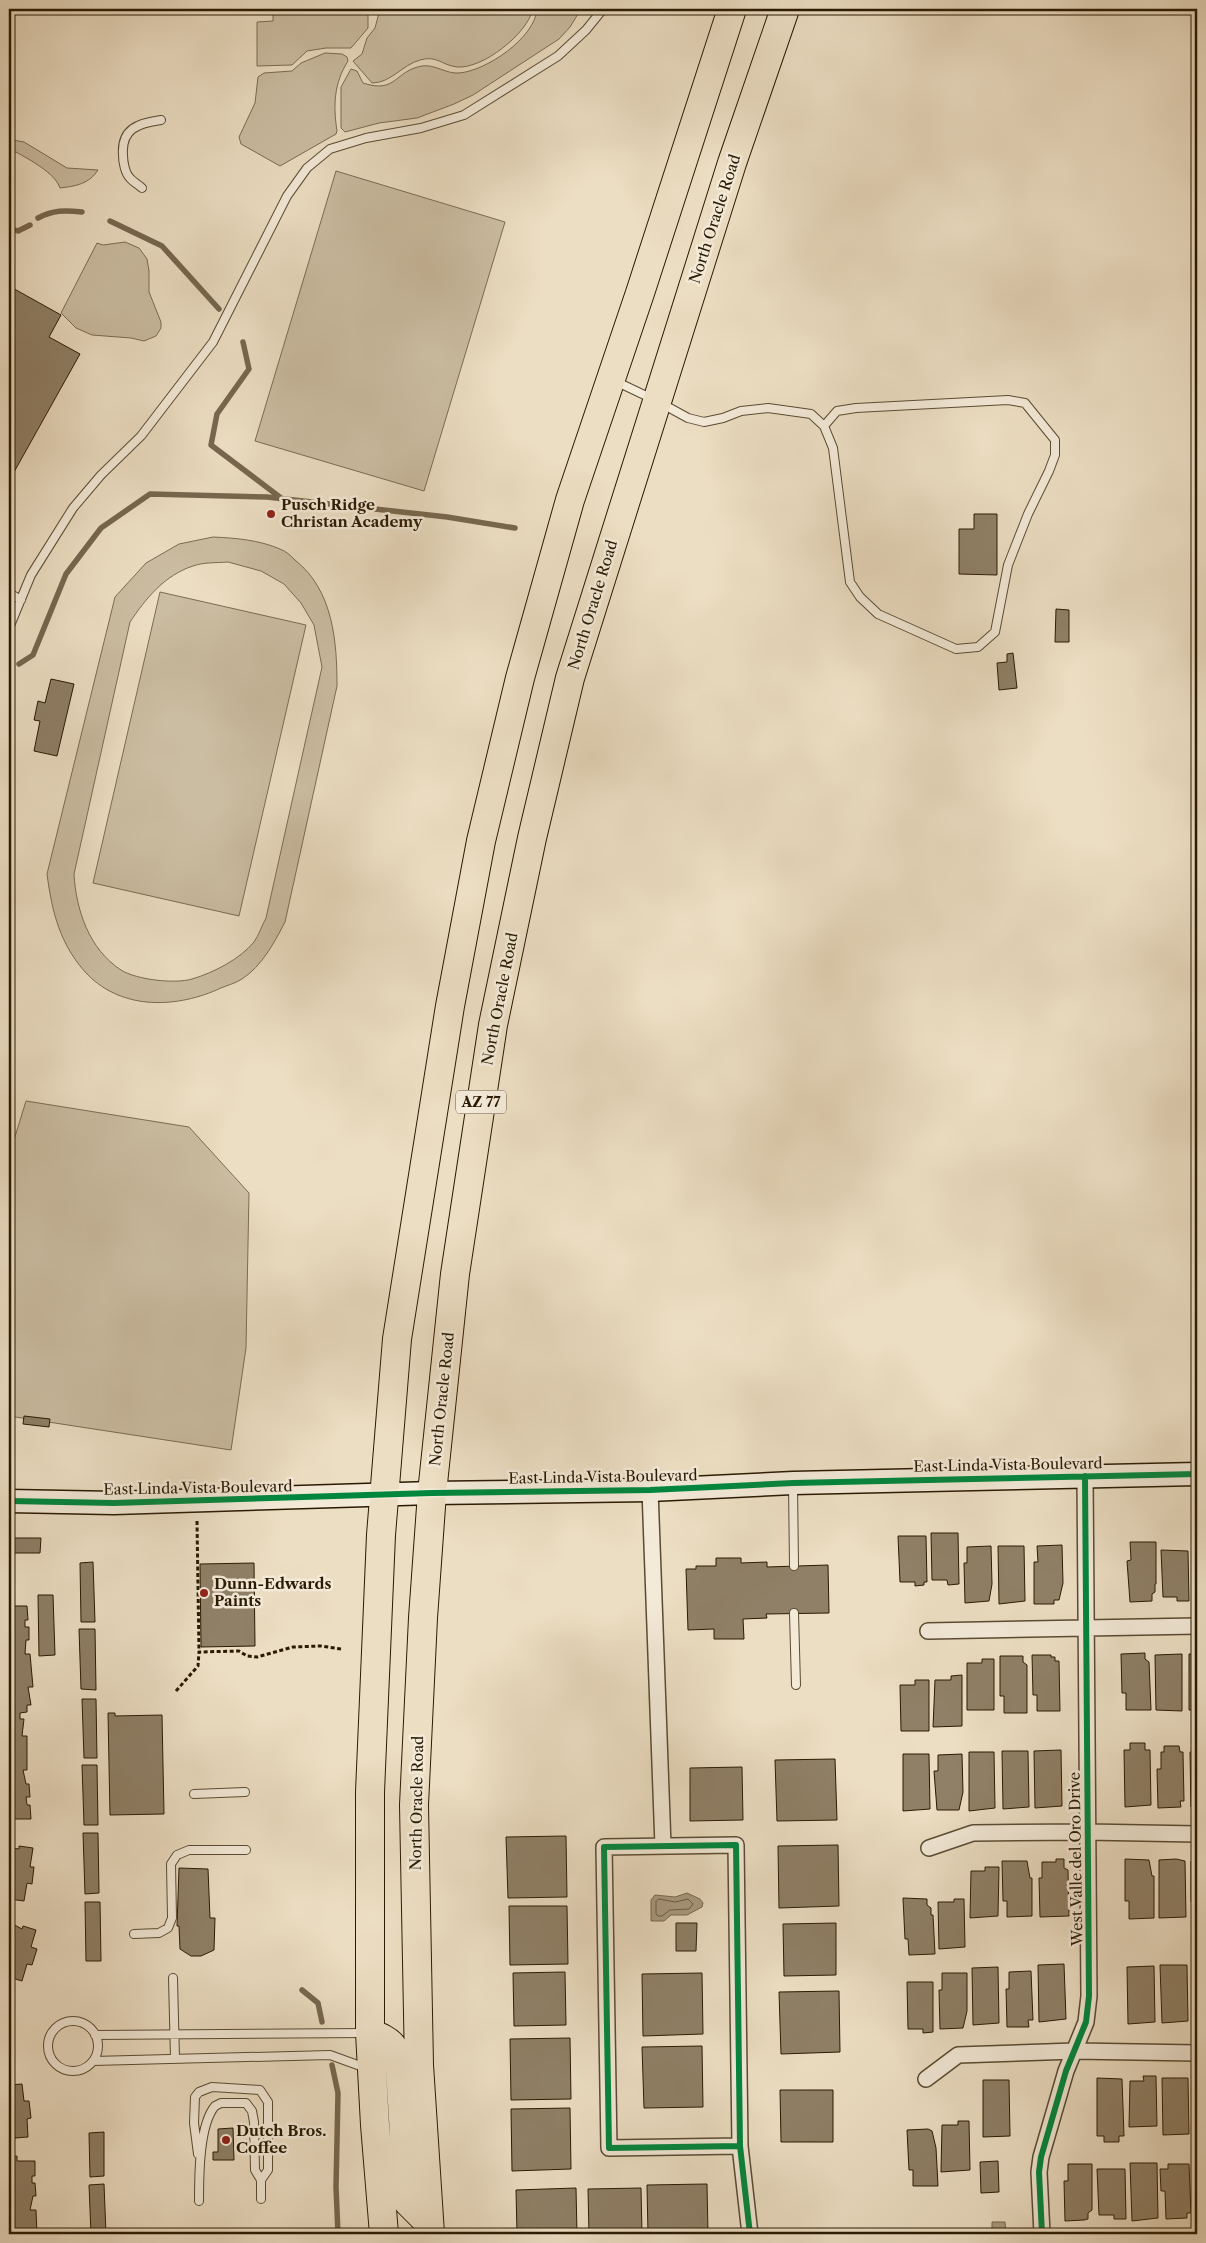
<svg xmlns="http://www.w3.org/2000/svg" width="1206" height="2243" font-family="'Libre Caslon Text',serif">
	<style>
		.green { fill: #cbbda2; stroke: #7a6c52; fill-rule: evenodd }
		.water { fill: #aa9b82; stroke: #77674f }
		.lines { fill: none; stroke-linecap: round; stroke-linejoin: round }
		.shore { stroke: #6a5a42; stroke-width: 1 }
		.stream { stroke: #77674f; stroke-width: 5.5 }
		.building { fill: #8f8067; stroke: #2a1a03 }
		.lane-casing { stroke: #5a4b33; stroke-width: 10 }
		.street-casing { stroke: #5a4b33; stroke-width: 18 }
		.secondary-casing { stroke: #2a1a03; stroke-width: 25 }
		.highway-casing { stroke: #2a1a03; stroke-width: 30 }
		.path { stroke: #2a1a03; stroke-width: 3; stroke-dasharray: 4 2.5; stroke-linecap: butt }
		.lane { stroke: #f3ead8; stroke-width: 8 }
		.street { stroke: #f3ead8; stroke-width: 15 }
		.secondary { stroke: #f3ead8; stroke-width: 22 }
		.highway { stroke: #ecdec3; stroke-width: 28 }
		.cycleway-casing { stroke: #f3ead8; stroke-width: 9 }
		.cycleway { stroke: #00873e; stroke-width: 6 }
		.poi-dot { fill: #8f2418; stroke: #f3ead8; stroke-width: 2 }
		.labels { text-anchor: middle; stroke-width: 5; stroke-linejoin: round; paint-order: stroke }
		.shield { fill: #f3ead8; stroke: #665843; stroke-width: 1 }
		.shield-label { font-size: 14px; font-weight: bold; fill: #2a1a03 }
		.street-label { font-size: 15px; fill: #2a1a03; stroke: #f3ead8 }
		.poi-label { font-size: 15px; font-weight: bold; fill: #2a1a03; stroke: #f3ead8; text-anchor: start }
	</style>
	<rect width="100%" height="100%" fill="#ecdec3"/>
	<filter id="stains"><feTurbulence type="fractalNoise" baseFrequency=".004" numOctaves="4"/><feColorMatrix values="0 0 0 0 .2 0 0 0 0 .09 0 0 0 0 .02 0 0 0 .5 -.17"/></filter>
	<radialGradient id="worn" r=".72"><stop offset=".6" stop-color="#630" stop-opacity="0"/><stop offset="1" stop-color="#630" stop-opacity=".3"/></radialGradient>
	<path class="green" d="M 9,9 L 11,9 L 12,102 L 9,101 Z
		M 273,9 L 368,9 L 368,28 L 351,48 L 326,48 L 307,51 L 292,65 L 257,66 L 257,22 L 273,21 Z
		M 380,9 L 533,9 C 527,34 483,69 457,67 C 441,65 437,55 420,60 C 402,65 391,83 372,83 L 353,61 L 362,54 L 367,38 L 375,28 Z
		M 537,9 L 581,9 L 570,27 L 559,39 L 473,95 L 454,104 L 417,118 L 379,123 L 345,132 L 341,128 L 341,87 L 351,69 L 357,71 L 363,83 C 397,94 394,71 422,66 C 435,64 446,74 459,73 C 486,71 535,38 537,9 Z
		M 325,53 L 342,54 L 347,57 L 348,61 C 334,83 333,105 337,131 L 336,134 L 280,166 L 241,144 L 239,137 L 255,103 L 258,77 L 264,73 L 292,71 L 301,63 Z
		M 9,107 L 12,109 L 13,140 L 24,142 L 67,168 L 98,170 C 89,184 76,186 60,188 C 55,173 30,160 16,152 L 12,153 L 9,146 Z
		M 336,171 L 505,222 L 424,491 L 255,441 Z
		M 125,242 L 139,248 L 147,259 L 149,271 L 149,292 L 161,322 L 161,328 L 156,336 L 144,341 L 131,338 L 92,335 L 76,328 L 61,313 L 97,243 L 103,245 Z
		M 213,537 C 236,538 259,540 280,549 C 286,551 291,556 295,560 C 333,590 337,641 337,686 L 285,922 C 274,943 262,966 242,979 C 236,983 228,985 221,988 C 178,1008 123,1011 87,974 C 60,945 52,912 47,874 L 115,597 L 146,563 L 179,544 ZM 228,562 L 261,571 L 284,584 L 301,603 L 314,625 L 322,667 L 266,918 C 262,925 259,935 254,942 C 240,959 213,973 192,979 C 175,984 137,980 121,970 C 89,949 76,910 74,874 L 130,622 C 146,598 165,575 193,566 C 204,562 217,563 228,562 Z
		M 160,592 L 306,625 L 239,916 L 93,883 Z
		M 26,1101 L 189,1127 L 249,1193 L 246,1348 L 231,1450 L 9,1416 L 9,1156 Z"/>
	<path class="water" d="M 687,1893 L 700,1899 L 703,1903 L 702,1907 L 687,1915 L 671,1915 L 664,1921 L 651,1921 L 651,1900 L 655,1895 L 675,1897 Z
		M 992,2222 L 1005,2222 L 1006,2234 L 992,2234 Z"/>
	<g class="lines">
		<path class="shore" d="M 659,1899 L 675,1902 L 688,1899 L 693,1904 L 689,1909 L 670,1910 L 662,1916 L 658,1916 L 656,1914 L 656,1902 Z"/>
		<path class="stream" d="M 38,218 C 53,210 65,210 82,212
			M 110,221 L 162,246 L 219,309
			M 9,228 L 18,231 L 30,225
			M 243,342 L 249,369 L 217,414 L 211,445 L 281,498
			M 19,664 L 33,655 L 66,574 L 101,528 L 150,494 L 267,497 L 447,517 L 515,528
			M 302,1990 L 318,2003 L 322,2022
			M 332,2065 L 338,2093 L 336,2187 L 338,2234"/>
	</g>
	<path class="building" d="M 31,9 L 79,9 L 79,11 L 31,11 Z
		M 9,286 L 61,315 L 49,337 L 80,354 L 9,481 Z
		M 974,514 L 997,514 L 997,575 L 959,574 L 959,529 L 974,529 Z
		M 1056,609 L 1069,610 L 1069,642 L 1055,642 Z
		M 1013,653 L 1017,688 L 999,690 L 997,663 L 1007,662 L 1007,654 Z
		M 51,679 L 74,684 L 57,756 L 34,751 L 40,721 L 34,720 L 38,701 L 45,703 Z
		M 24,1416 L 50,1419 L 49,1427 L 23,1424 Z
		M 931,1533 L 958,1533 L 959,1584 L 948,1585 L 947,1580 L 932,1580 Z
		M 898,1536 L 926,1536 L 927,1582 L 924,1582 L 924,1585 L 915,1586 L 915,1582 L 900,1582 Z
		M 9,1538 L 41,1538 L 40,1553 L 9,1553 Z
		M 1130,1542 L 1156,1542 L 1156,1584 L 1155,1584 L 1155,1592 L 1152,1594 L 1152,1601 L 1130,1602 L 1127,1561 L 1131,1560 Z
		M 1062,1545 L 1063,1583 L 1059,1600 L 1054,1600 L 1054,1604 L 1034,1604 L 1034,1562 L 1038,1562 L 1037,1546 Z
		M 991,1546 L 992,1584 L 989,1601 L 965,1603 L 964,1563 L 967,1563 L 967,1547 Z
		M 998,1546 L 1024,1546 L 1025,1601 L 999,1604 Z
		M 1161,1550 L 1188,1551 L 1189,1601 L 1177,1601 L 1177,1597 L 1163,1597 Z
		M 1193,1550 L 1197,1550 L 1197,1596 L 1194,1580 Z
		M 716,1558 L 741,1558 L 741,1563 L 767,1562 L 767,1567 L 828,1565 L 829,1613 L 766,1614 L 767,1618 L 743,1619 L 744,1639 L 714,1639 L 714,1629 L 688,1630 L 686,1569 L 696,1569 L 696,1566 L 716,1566 Z
		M 93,1562 L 95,1622 L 81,1622 L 80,1563 Z
		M 254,1563 L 255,1646 L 201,1647 L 200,1564 Z
		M 38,1595 L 53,1595 L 55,1655 L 39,1656 Z
		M 9,1602 L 9,1606 L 27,1606 L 28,1620 L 25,1620 L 25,1627 L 29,1627 L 29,1640 L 26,1640 L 25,1654 L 30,1654 L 33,1687 L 28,1687 L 31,1705 L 27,1705 L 27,1712 L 20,1713 L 20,1719 L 24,1719 L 22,1736 L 27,1736 L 27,1770 L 23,1770 L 26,1784 L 29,1784 L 30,1797 L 26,1797 L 27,1805 L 30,1805 L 31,1819 L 13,1819 L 13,1824 L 9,1824 Z
		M 79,1629 L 95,1629 L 96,1690 L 81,1689 Z
		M 1145,1653 L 1145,1659 L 1149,1662 L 1151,1710 L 1126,1710 L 1126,1693 L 1122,1693 L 1121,1654 Z
		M 1182,1654 L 1182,1711 L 1156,1710 L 1155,1655 Z
		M 1189,1654 L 1197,1654 L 1197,1718 L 1195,1718 L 1195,1710 L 1189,1710 Z
		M 1032,1655 L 1051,1655 L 1051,1657 L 1055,1657 L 1055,1661 L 1059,1661 L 1060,1711 L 1037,1711 L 1037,1695 L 1033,1695 Z
		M 1000,1656 L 1023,1656 L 1023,1662 L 1027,1665 L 1027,1713 L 1004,1713 L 1004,1696 L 1000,1696 Z
		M 982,1659 L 994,1659 L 994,1710 L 967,1710 L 967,1663 L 982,1663 Z
		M 962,1675 L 962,1726 L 933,1727 L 935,1680 L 951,1680 L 951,1676 Z
		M 915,1680 L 929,1680 L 929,1731 L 901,1731 L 900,1685 L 915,1685 Z
		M 82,1699 L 96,1699 L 97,1758 L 84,1758 Z
		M 108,1713 L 115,1713 L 115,1716 L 162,1715 L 164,1814 L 110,1815 Z
		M 1130,1743 L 1145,1743 L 1145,1750 L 1150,1750 L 1151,1805 L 1125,1807 L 1124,1750 L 1130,1750 Z
		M 1196,1744 L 1197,1807 L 1191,1807 L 1190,1752 L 1196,1751 Z
		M 1164,1746 L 1179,1746 L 1180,1752 L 1183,1752 L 1184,1801 L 1180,1801 L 1181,1807 L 1158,1808 L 1157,1769 L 1161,1769 L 1161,1752 L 1164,1752 Z
		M 1061,1750 L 1062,1806 L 1035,1808 L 1034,1751 Z
		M 1002,1751 L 1028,1751 L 1029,1807 L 1003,1809 Z
		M 969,1752 L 994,1752 L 995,1808 L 969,1811 Z
		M 903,1754 L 929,1754 L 930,1809 L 903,1811 Z
		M 962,1754 L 963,1792 L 959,1810 L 937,1810 L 934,1771 L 938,1771 L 938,1755 Z
		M 835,1759 L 837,1820 L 777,1821 L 775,1760 Z
		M 82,1765 L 97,1765 L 98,1825 L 84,1825 Z
		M 742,1767 L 743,1820 L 690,1821 L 690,1768 Z
		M 83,1833 L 98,1833 L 99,1893 L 85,1894 Z
		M 566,1836 L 567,1897 L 508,1898 L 506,1837 Z
		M 9,1844 L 12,1844 L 12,1848 L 19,1849 L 19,1846 L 33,1848 L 30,1867 L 34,1867 L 32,1884 L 27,1883 L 24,1901 L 9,1899 Z
		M 838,1845 L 839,1906 L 779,1908 L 778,1846 Z
		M 1056,1859 L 1064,1859 L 1064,1868 L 1068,1870 L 1069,1916 L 1040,1917 L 1039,1878 L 1042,1878 L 1042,1862 L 1056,1862 Z
		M 1125,1859 L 1149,1860 L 1152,1876 L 1154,1876 L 1154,1918 L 1129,1919 L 1129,1901 L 1125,1901 Z
		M 1176,1859 L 1185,1861 L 1186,1917 L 1159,1918 L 1159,1860 Z
		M 1002,1861 L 1027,1861 L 1030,1878 L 1032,1878 L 1032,1916 L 1007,1917 L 1007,1901 L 1003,1901 Z
		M 1191,1861 L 1197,1861 L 1197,1918 L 1195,1918 L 1195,1902 L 1191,1902 Z
		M 985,1867 L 999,1867 L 998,1916 L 970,1918 L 971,1871 L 985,1871 Z
		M 179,1868 L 208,1869 L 210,1918 L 215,1918 L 214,1950 L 201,1956 L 191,1956 L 180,1949 L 179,1926 L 177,1926 Z
		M 903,1898 L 927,1899 L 927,1905 L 931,1908 L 931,1915 L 933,1915 L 935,1954 L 909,1955 L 908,1939 L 905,1939 Z
		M 954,1899 L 964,1899 L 965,1947 L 939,1949 L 938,1902 L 954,1902 Z
		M 85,1902 L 100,1902 L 101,1961 L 86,1961 Z
		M 509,1906 L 567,1906 L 568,1964 L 510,1965 Z
		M 9,1922 L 22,1929 L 23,1926 L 36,1930 L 31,1947 L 37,1949 L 32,1965 L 27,1964 L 22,1981 L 9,1977 Z
		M 676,1923 L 697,1923 L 696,1951 L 676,1951 Z
		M 836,1923 L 836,1975 L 784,1976 L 783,1924 Z
		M 1064,1964 L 1066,2019 L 1039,2022 L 1038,1965 Z
		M 1160,1965 L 1187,1965 L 1188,2021 L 1162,2023 Z
		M 1154,1966 L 1155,2022 L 1128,2024 L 1127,1967 Z
		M 998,1967 L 999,2023 L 973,2025 L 972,1968 Z
		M 1031,1971 L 1033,2020 L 1028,2020 L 1029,2027 L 1007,2027 L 1006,1989 L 1009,1989 L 1009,1972 Z
		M 565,1972 L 566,2025 L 514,2026 L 513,1973 Z
		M 702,1973 L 703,2034 L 643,2036 L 642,1974 Z
		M 942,1973 L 967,1973 L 967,2011 L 963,2028 L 940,2029 L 939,1990 L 942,1990 Z
		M 1194,1978 L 1197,1978 L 1197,2025 L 1195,2025 Z
		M 907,1982 L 933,1982 L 933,2032 L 923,2033 L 923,2029 L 908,2029 Z
		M 839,1991 L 840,2052 L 781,2054 L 779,1992 Z
		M 9,2005 L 13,2006 L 9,2024 Z
		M 570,2038 L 571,2099 L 511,2100 L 510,2039 Z
		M 702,2046 L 703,2107 L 644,2108 L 642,2047 Z
		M 1143,2076 L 1156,2076 L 1157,2126 L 1129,2127 L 1130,2081 L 1144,2081 Z
		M 1194,2077 L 1197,2077 L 1197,2117 L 1194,2118 Z
		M 1097,2078 L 1122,2079 L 1124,2136 L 1119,2136 L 1119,2142 L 1104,2142 L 1104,2136 L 1097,2136 Z
		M 1162,2078 L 1188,2078 L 1189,2134 L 1163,2135 Z
		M 983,2080 L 1009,2080 L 1010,2136 L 983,2137 Z
		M 22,2084 L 24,2101 L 29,2101 L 31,2118 L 27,2119 L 28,2137 L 15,2138 L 14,2135 L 9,2136 L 9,2085 Z
		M 780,2090 L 833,2090 L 833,2142 L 781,2142 Z
		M 570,2108 L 571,2169 L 512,2171 L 511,2109 Z
		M 958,2121 L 969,2121 L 970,2170 L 941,2172 L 942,2125 L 958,2125 Z
		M 233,2128 L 234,2160 L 213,2160 L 213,2152 L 218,2152 L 218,2129 Z
		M 928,2129 L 932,2131 L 936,2148 L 938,2186 L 913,2186 L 913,2170 L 909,2170 L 907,2130 Z
		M 104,2132 L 104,2176 L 90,2177 L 89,2133 Z
		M 17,2156 L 17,2161 L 35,2161 L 35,2176 L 32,2176 L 32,2183 L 35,2183 L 36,2196 L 33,2196 L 30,2210 L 36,2210 L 37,2234 L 9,2234 L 9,2157 Z
		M 998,2161 L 999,2192 L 981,2193 L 980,2162 Z
		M 1130,2163 L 1157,2163 L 1158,2218 L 1132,2221 Z
		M 1068,2164 L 1092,2164 L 1092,2210 L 1088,2213 L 1088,2219 L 1084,2220 L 1065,2221 L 1064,2181 L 1068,2181 Z
		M 1168,2164 L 1189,2164 L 1191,2213 L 1187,2213 L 1187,2218 L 1166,2219 L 1165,2191 L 1161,2191 L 1160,2169 L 1168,2169 Z
		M 1097,2169 L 1125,2169 L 1126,2219 L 1114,2219 L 1114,2215 L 1099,2215 Z
		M 104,2184 L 106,2234 L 91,2234 L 89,2185 Z
		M 707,2184 L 708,2234 L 648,2234 L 647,2185 Z
		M 576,2188 L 577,2234 L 517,2234 L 516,2190 Z
		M 641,2188 L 642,2234 L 589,2234 L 588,2189 Z"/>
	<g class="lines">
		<g class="lane-casing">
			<path id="lane" d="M 142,188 C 139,185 133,182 130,178 C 125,173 123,162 123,155 C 121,129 138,123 161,120
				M 615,381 L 657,401 L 688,418 L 704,422 L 723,418 L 741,411 L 768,408 L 811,414 L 824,426 L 833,448 L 850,582 L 860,597 L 878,614 L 956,649 L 978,647 L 995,632 L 1008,565 L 1028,514 L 1049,471 L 1055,455 L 1055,440 L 1025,403 L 1008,400 L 856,408 L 837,411 L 824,426
				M 9,593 L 21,600
				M 9,628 L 31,575 L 73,508 L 101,475 L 141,436 L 213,342 L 287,196 L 307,168 L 330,149 L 366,138 L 421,128 L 464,115 L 558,56 L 586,30 L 603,9
				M 793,1485 L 794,1566
				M 794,1613 L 796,1685
				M 194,1794 L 245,1792
				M 134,1934 L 159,1933 L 168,1928 L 172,1918 L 171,1864 L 177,1855 L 189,1850 L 246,1850
				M 173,1978 L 175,2058
				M48 2046a25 25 0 1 1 50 0a25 25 0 1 1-50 0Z
				M 95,2035 L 366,2033
				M 93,2061 L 330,2055 L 366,2068
				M 198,2154 L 194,2123 L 195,2097 L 199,2092 L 212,2087 L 260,2090 L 268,2102 L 268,2170 L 261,2180
				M 199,2201 C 199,2176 199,2125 215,2106 L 221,2103 L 246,2103 L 252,2111 L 254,2122 L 255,2170 L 261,2180 L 261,2199"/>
		</g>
		<g class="street-casing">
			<path id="street" d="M 650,1490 L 663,1846
				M 928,1631 L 1197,1626
				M 929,1848 L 973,1833 L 1087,1832 L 1197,1834
				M 926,2079 L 958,2055 L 1075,2051 L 1197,2053
				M 740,2146 L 609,2148 L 604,1847 L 736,1845 L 740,2146 L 750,2234
				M 1042,2234 L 1039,2172 L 1041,2157 L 1066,2071 L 1086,2022 L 1089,1996 L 1085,1476"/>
		</g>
		<g class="secondary-casing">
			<path id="secondary" d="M 9,1501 L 114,1503 L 432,1493 L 650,1490 L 793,1483 L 1197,1474"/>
		</g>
		<g class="highway-casing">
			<path id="highway" d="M 370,2033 C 393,2042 395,2045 400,2069 L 408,2202 L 429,2223
				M 384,2234 L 375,2125 L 370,2033 L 370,1792 L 381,1535 L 397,1339 L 450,1006 L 481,841 L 520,678 L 570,500 L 640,293 L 732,9
				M 430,2234 L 419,2065 L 414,1805 L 423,1618 L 432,1493 L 455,1274 L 493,1025 L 532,838 L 570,678 L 732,163 L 785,9"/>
		</g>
		<path class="path" d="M 197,1521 L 199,1652
			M 176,1691 L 198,1666 L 199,1652 L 239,1651 L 247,1656 L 257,1657 L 293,1647 L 321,1646 L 341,1649"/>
		<use href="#lane" class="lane"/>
		<use href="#street" class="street"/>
		<use href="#secondary" class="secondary"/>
		<use href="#highway" class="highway"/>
		<g class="cycleway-casing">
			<path id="cycleway" d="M 9,1501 L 114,1503 L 432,1493 L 650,1490 L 793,1483 L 1197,1474
				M 740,2146 L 609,2148 L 604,1847 L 736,1845 L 740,2146 L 750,2234
				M 1042,2234 L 1039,2172 L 1041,2157 L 1066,2071 L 1086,2022 L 1089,1996 L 1085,1476"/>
		</g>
		<use href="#cycleway" class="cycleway"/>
	</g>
	<g class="poi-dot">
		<circle cx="271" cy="514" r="5"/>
		<circle cx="204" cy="1593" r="5"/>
		<circle cx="226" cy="2140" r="5"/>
	</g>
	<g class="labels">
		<rect class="shield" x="456" y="1090.5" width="50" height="23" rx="4"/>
		<g class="shield-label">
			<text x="481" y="1107">AZ 77</text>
		</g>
		<g class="street-label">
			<text transform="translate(715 219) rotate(-72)" y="5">North Oracle Road</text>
			<text transform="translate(593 605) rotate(-73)" y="5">North Oracle Road</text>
			<text transform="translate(500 999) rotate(-79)" y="5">North Oracle Road</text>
			<text transform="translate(442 1399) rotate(-84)" y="5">North Oracle Road</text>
			<text transform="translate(1008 1465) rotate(-1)" y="5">East Linda Vista Boulevard</text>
			<text transform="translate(603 1477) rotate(-1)" y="5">East Linda Vista Boulevard</text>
			<text transform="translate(198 1488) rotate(-1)" y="5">East Linda Vista Boulevard</text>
			<text transform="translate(417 1803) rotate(-89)" y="5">North Oracle Road</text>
			<text transform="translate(1076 1859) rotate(-91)" y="5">West Valle del Oro Drive</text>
		</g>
		<g class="poi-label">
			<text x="281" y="510">Pusch Ridge<tspan x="281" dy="17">Christan Academy</tspan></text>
			<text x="214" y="1589">Dunn-Edwards<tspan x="214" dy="17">Paints</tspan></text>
			<text x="236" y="2136">Dutch Bros.<tspan x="236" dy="17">Coffee</tspan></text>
		</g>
	</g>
	<rect width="1206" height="2243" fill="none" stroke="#ecdec3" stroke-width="30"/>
	<rect x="10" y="10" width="1186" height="2223" fill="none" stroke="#2a1a03" stroke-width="2.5"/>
	<rect x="15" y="15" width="1176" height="2213" fill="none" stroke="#2a1a03"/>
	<rect width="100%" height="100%" filter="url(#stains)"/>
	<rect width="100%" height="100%" fill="url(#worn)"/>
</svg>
